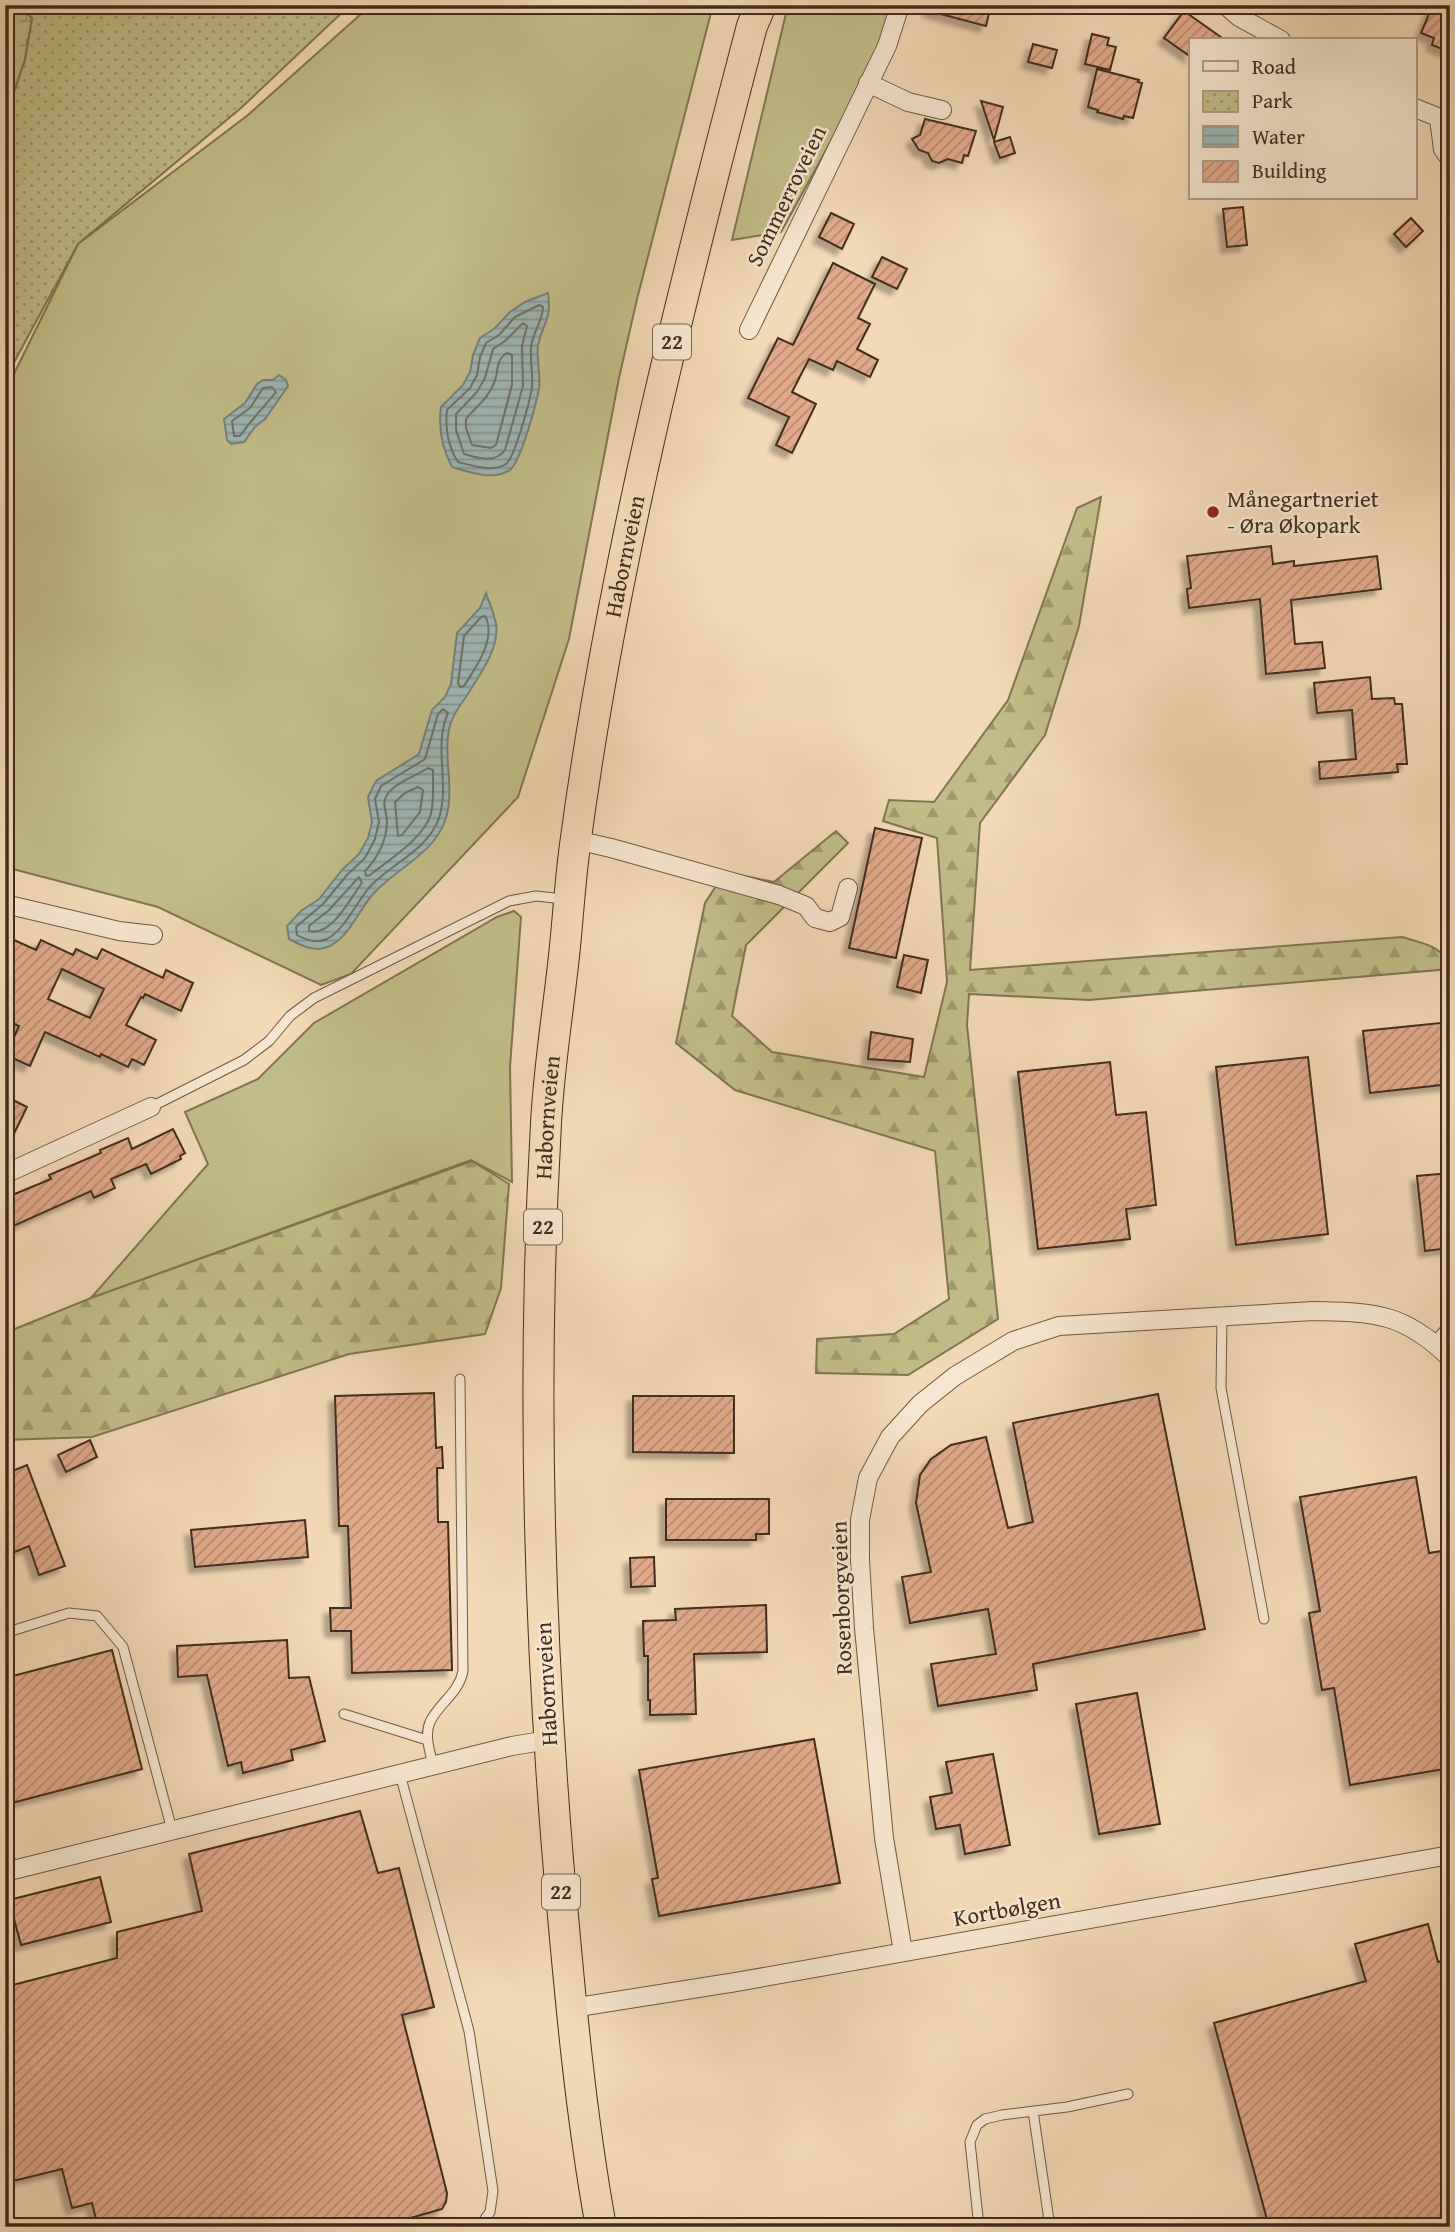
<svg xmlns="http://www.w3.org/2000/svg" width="1455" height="2232" font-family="'Gentium Book Plus',serif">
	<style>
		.grass { fill: #c2bd88; stroke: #817552; stroke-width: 2 }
		.forest { fill: url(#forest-firs); stroke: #817552; stroke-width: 2 }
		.wetland { fill: url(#wetland-marsh); stroke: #817552; stroke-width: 2 }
		.park { fill: url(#park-dots); stroke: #817552; stroke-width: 2 }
		.water { fill: url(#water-rules); stroke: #788079; stroke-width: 2 }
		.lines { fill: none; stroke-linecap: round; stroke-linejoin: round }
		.shore { stroke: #6f7269; stroke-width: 2 }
		.building { fill: url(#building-hatch); stroke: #402d1b; stroke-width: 2; fill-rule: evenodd; filter: url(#shadow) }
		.service-casing { stroke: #6d5842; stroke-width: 11 }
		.minor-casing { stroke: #6d5842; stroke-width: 20 }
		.trunk-casing { stroke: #402d1b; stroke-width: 32 }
		.service { stroke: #f7e6cf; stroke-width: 9 }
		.minor { stroke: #f7e6cf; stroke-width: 18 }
		.trunk { stroke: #f3d9b5; stroke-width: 30 }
		.poi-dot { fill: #8f2418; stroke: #f7e6cf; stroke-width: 2.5 }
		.labels { text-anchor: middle; stroke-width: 5; stroke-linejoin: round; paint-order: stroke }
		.shield { fill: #f7e6cf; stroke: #776451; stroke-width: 2 }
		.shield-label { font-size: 21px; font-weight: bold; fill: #402d1b }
		.street-label { font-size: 23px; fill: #402d1b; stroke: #f7e6cf }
		.poi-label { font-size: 23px; fill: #402d1b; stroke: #f7e6cf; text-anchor: start }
	</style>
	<defs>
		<pattern id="forest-firs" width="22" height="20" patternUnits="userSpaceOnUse" patternTransform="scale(1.75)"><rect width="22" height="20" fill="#c2bd88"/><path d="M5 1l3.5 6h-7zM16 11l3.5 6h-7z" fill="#9f9a6e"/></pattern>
		<pattern id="wetland-marsh" width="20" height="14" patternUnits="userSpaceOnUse" patternTransform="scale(1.75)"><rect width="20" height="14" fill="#c2bd88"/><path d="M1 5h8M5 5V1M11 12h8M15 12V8" fill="none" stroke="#9f9a6e"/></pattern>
		<pattern id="park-dots" width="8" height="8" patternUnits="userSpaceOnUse" patternTransform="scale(1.75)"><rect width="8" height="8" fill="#c2bd88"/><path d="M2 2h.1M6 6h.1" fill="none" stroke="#9f9a6e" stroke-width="1.8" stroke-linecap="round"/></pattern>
		<pattern id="water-rules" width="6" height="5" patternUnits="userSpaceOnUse" patternTransform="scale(1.75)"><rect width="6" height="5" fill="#9eb8b7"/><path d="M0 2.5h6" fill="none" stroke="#829694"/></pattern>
		<pattern id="building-hatch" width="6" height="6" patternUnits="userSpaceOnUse" patternTransform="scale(1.75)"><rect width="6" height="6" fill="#e0aa89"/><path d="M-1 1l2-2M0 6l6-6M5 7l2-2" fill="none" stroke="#b78b6f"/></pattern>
		<filter id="shadow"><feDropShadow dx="-6" dy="6" stdDeviation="2" flood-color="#0004"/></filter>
	</defs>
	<rect width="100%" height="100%" fill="#f3d9b5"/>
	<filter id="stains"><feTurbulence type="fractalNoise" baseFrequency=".00286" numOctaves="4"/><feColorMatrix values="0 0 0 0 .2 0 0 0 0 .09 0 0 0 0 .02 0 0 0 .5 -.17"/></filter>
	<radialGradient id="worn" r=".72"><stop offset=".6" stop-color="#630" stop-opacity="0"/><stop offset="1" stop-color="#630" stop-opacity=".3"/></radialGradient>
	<path class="grass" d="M 371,5 L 713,5 L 637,299 L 619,378 L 569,639 L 518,797 L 351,974 L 321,985 L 158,907 L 5,867 L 5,392 L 78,244 L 248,115 Z
		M 788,5 L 892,5 L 875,61 L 781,232 L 732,240 Z
		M 514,911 L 521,917 L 510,1067 L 512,1182 L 471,1160 L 91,1298 L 208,1164 L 185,1112 L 258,1079 L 314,1023 L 497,917 Z"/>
	<path class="forest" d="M 1101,497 L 1079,626 L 1045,735 L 980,823 L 970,970 L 1402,937 C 1421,943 1446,946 1450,969 L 1089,1000 L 969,994 L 967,1025 L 998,1319 L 908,1375 L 816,1373 L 817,1339 L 894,1334 L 949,1299 L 935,1151 L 735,1090 L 676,1043 L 705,903 L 725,872 L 774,882 L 836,831 L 848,843 L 746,945 L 732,1016 L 772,1052 L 924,1077 L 947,982 L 937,838 L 883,821 L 889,800 L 934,802 L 1008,700 L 1077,508 Z
		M 472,1161 L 509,1184 L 501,1288 L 485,1334 L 349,1354 L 92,1437 L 5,1440 L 5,1333 L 91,1298 Z"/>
	<path class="wetland" d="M 5,5 L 22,5 L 32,19 L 25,60 L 5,118 Z"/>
	<path class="park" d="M 22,5 L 350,5 L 241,108 L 78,244 L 5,379 L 5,118 L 25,60 L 32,19 Z"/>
	<path class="water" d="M 548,293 C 552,320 543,322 538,345 C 536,359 541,374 539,389 C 536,404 521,461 510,470 C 494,481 468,472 452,467 C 442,448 438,429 441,407 L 463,385 L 470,372 L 473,355 L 480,338 L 494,329 L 510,312 L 525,302 Z
		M 279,375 L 286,380 L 288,386 L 265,419 L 255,427 L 244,442 L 231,444 L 227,440 L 224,419 L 245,403 L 257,384 L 263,380 L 273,380 Z
		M 486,593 C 489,603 494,613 496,624 C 500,649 478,677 466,697 C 460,705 453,715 450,725 C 442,756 456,790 445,821 C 433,854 397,868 374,893 C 359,909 350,936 330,946 C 316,953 302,946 289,939 L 287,926 L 301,911 L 319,899 L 342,870 L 359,854 L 368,838 L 372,822 L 368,797 L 376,781 L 419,754 L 432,710 L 445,697 L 451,684 L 457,633 L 480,608 Z"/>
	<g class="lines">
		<path class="shore" d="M 539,305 L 543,307 C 543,321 532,333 531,348 C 530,361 533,374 532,387 C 530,400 515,457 506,464 C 493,473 471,465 458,462 C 448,447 445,427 447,410 L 470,388 L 477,375 L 480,357 L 486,343 L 499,335 L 515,317 Z
			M 523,323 L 527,326 L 522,346 L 523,386 L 505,450 C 495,464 478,458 464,454 L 456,430 L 456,414 L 477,392 L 485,378 L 493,349 L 505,341 Z
			M 507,353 L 512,355 L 512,385 L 496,445 L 491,448 L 472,445 L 466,428 L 466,419 C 476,406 488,399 494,383 C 499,372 495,360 507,353 Z
			M 272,387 L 276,392 C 264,407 251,420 240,436 L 234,436 L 232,421 L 250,408 L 263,388 Z
			M 485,616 C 497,638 476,667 464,686 L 460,687 L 458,683 L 464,636 L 481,617 Z
			M 443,709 L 448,713 C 433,746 450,784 439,818 C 427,852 389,864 368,889 C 355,905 345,929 327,939 C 317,944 306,940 297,935 L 296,927 L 323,904 L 347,875 L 365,858 L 375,839 L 379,822 L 375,799 L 381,786 L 425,759 L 438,714 Z
			M 428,768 L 433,770 C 433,784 434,800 431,814 C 424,838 389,860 370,875 L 366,876 L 365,871 C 377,859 387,840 387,822 C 387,812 381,804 387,795 C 394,783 416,776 428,768 Z
			M 418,787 L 423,790 L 420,812 L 402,835 L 398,836 L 395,802 L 405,793 Z
			M 359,877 L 362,883 C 350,898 332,937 309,931 L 309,926 L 329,910 Z"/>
	</g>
	<path class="building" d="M 930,5 L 991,5 L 986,26 L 929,11 Z
		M 1448,5 L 1450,5 L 1450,52 L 1432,45 L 1434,38 L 1421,33 L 1432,7 L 1445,12 Z
		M 1184,11 L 1225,40 L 1191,40 L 1191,57 L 1164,38 Z
		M 1092,34 L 1109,38 L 1107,45 L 1116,47 L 1110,70 L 1085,64 Z
		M 1033,44 L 1057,50 L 1052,68 L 1028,62 Z
		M 1097,69 L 1139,80 L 1138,82 L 1142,83 L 1133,118 L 1124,116 L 1123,119 L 1097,112 L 1098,110 L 1088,107 Z
		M 981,101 L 1003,107 L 994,140 Z
		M 925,119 L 976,131 L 968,156 L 964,155 L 962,163 L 948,159 L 939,163 L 932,161 L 928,153 L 919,150 L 912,139 L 920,135 Z
		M 1010,137 L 1015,153 L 1000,158 L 994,142 Z
		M 1243,207 L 1247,245 L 1227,247 L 1223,209 Z
		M 831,213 L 854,224 L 842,249 L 819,237 Z
		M 1411,218 L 1423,231 L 1406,247 L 1394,234 Z
		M 882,257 L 907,269 L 897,289 L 872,277 Z
		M 833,263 L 875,284 L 858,318 L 870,324 L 857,349 L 878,360 L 870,377 L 837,361 L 833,370 L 809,359 L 792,392 L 816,404 L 792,453 L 776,445 L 789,417 L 748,398 L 778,338 L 793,345 Z
		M 1271,546 L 1273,564 L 1294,561 L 1294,566 L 1377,556 L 1381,589 L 1291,600 L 1295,644 L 1322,642 L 1325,668 L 1266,674 L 1260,599 L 1189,608 L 1187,589 L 1191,588 L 1187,556 Z
		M 1370,677 L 1372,699 L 1394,698 L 1395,704 L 1402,704 L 1407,764 L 1397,764 L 1398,772 L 1320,779 L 1319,762 L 1356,759 L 1352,710 L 1317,713 L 1314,683 Z
		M 875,828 L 922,838 L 896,958 L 849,948 Z
		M 5,936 L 36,950 L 41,940 L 73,955 L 76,949 L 97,959 L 102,949 L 163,978 L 166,970 L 193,983 L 181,1011 L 145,994 L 143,998 L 141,997 L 126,1025 L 156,1040 L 144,1065 L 132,1059 L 128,1067 L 101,1054 L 100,1057 L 45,1032 L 30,1066 L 6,1055 L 19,1026 L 5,1020 ZM 62,969 L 104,989 L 90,1018 L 48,999 Z
		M 904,955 L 928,960 L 921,993 L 897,987 Z
		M 1450,1022 L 1450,1084 L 1370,1093 L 1363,1031 Z
		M 871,1032 L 913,1039 L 910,1062 L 868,1059 Z
		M 1308,1057 L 1328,1234 L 1236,1245 L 1216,1067 Z
		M 1110,1062 L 1116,1115 L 1146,1112 L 1156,1205 L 1126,1209 L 1130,1239 L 1038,1249 L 1018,1072 Z
		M 5,1096 L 27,1107 L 5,1152 Z
		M 173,1129 L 185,1153 L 180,1156 L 181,1159 L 151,1174 L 146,1164 L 111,1179 L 115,1188 L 102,1194 L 94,1198 L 91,1191 L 9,1228 L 5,1219 L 5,1198 L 51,1179 L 49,1175 L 101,1153 L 100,1150 L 128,1138 L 132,1149 Z
		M 1450,1173 L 1450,1248 L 1425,1251 L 1417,1176 Z
		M 434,1393 L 436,1448 L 442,1447 L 443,1468 L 437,1468 L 438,1522 L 448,1522 L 452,1670 L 352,1673 L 351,1631 L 331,1631 L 330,1608 L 351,1608 L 348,1526 L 339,1526 L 335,1396 Z
		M 1158,1394 L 1205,1629 L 1033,1664 L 1037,1690 L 938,1706 L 931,1664 L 996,1654 L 988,1609 L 910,1623 L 902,1577 L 931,1572 L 916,1503 L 920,1475 L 931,1459 L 951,1445 L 986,1437 L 1008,1528 L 1033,1522 L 1013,1423 Z
		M 633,1396 L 734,1396 L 734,1453 L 633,1452 Z
		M 90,1440 L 97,1457 L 66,1472 L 58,1455 Z
		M 27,1465 L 65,1566 L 39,1575 L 29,1546 L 5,1556 L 5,1474 Z
		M 1416,1477 L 1429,1553 L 1448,1550 L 1450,1562 L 1450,1768 L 1350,1785 L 1334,1688 L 1322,1690 L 1309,1613 L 1320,1611 L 1300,1497 Z
		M 666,1499 L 769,1499 L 769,1534 L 756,1534 L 756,1540 L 666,1540 Z
		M 305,1520 L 308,1557 L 195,1567 L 191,1530 Z
		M 654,1557 L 655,1586 L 631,1587 L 630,1558 Z
		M 766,1605 L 767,1652 L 694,1654 L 696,1714 L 650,1715 L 650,1700 L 648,1700 L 648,1656 L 644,1656 L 643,1621 L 676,1620 L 675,1609 Z
		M 287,1640 L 289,1678 L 309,1677 L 325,1741 L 291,1750 L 293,1760 L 243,1773 L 241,1762 L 228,1766 L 207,1675 L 178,1677 L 177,1646 Z
		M 112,1650 L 142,1769 L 8,1804 L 5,1792 L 5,1678 Z
		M 1137,1693 L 1160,1824 L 1099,1834 L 1076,1704 Z
		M 814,1739 L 840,1883 L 659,1916 L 652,1879 L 658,1878 L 639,1770 Z
		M 993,1754 L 1010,1845 L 965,1854 L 960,1825 L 936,1829 L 930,1797 L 952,1793 L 946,1762 Z
		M 360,1811 L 378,1873 L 399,1868 L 434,2007 L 402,2015 L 447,2193 L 446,2202 L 442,2209 L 379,2227 L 98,2227 L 92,2203 L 72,2208 L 62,2169 L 5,2183 L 5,1987 L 117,1958 L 117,1932 L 202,1911 L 189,1854 Z
		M 100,1877 L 111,1922 L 21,1945 L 9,1900 Z
		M 1428,1924 L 1438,1962 L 1450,1959 L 1450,2227 L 1269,2227 L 1214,2023 L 1366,1981 L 1355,1944 Z"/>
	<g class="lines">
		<g class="service-casing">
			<path id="service" d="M 151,1107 L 244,1060 L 269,1041 L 290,1016 L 314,998 L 509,901 L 536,896 L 564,899
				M 1222,1316 L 1221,1388 L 1264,1619
				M 1434,1342 L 1450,1324
				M 5,1633 L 69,1613 L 97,1616 L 123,1647 L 172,1830
				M 344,1714 L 427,1740
				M 433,1765 C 430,1751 424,1736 430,1722 C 439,1703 459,1693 463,1671 L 460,1379
				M 400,1774 L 469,2031 L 493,2191 L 490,2212 L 479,2227
				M 5,1842 L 13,1870
				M 1033,2111 L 1050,2227
				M 979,2227 L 970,2142 L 977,2125 L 985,2119 L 1002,2115 L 1067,2107 L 1128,2094"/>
		</g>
		<g class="minor-casing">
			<path id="minor" d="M 1225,5 L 1239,17 L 1281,40
				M 868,83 L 908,102 L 942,110
				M 1415,108 L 1450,122
				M 1439,119 L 1443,149 L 1450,159
				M 749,330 L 887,46 L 900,5
				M 576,840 L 611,848 L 779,895 L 806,906 L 815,918 L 830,922 L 840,917 L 848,888
				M 5,904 L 119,931 L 153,935
				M 5,1174 L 151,1107
				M 5,1872 L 512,1746 L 548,1740
				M 903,1952 L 884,1838 L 864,1628 L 860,1560 L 860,1520 L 868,1478 L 890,1437 L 920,1404 L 955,1376 L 1013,1341 L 1059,1326 L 1313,1311 C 1375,1312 1404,1313 1450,1358
				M 572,2008 L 736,1982 L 1450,1855"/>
		</g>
		<g class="trunk-casing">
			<g id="trunk">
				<path id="s1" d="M 601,2227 C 579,2106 569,1983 558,1860 C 538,1615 532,1369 546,1123 C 549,1067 558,1012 564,956 C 568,919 570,882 575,845 C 612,568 681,296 752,26 L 761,5"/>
			</g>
		</g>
		<use href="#service" class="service"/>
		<use href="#minor" class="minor"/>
		<use href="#trunk" class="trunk"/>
	</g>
	<circle class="poi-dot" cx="1213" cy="512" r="7"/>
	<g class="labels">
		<g class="shield">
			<rect x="653" y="324.5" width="38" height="35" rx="5"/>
			<rect x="524" y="1209.5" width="38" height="35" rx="5"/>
			<rect x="542" y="1874.5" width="38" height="35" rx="5"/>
		</g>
		<g class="shield-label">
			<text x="672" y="349">22</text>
			<text x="543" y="1234">22</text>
			<text x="561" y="1899">22</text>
		</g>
		<g class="street-label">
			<text transform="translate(786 196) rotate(-64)" y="8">Sommerroveien</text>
			<text dy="8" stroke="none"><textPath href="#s1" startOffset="1680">Habornveien</textPath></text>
			<text dy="8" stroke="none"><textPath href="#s1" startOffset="1113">Habornveien</textPath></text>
			<text transform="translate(841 1598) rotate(-92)" y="8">Rosenborgveien</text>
			<text transform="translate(546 1684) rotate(-93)" y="8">Habornveien</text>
			<text transform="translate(1007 1909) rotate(-10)" y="8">Kortbølgen</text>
		</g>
		<g class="poi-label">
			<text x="1227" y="507">Månegartneriet<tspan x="1227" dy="26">- Øra Økopark</tspan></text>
		</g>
	</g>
	<rect width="1455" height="2232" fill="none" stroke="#f3d9b5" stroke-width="28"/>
	<rect x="7" y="7" width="1441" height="2218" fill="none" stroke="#402d1b" stroke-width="3.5"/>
	<rect x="14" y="14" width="1427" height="2204" fill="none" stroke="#402d1b" stroke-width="2"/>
	<rect x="1189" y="38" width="228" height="161" fill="#f7e6cf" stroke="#ae9c87" stroke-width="2"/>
	<rect x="1203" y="61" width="35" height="10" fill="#f7e6cf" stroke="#ae9c87" stroke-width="2"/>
	<text x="1252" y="74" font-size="21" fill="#402d1b">Road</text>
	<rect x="1203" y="91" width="35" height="21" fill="url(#park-dots)" stroke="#ae9c87" stroke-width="2"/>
	<text x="1252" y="108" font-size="21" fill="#402d1b">Park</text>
	<rect x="1203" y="126" width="35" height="21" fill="url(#water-rules)" stroke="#ae9c87" stroke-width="2"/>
	<text x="1252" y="144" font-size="21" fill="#402d1b">Water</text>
	<rect x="1203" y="161" width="35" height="21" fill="url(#building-hatch)" stroke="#ae9c87" stroke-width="2"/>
	<text x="1252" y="178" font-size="21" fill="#402d1b">Building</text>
	<rect width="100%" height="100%" filter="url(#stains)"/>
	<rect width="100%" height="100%" fill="url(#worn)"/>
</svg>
